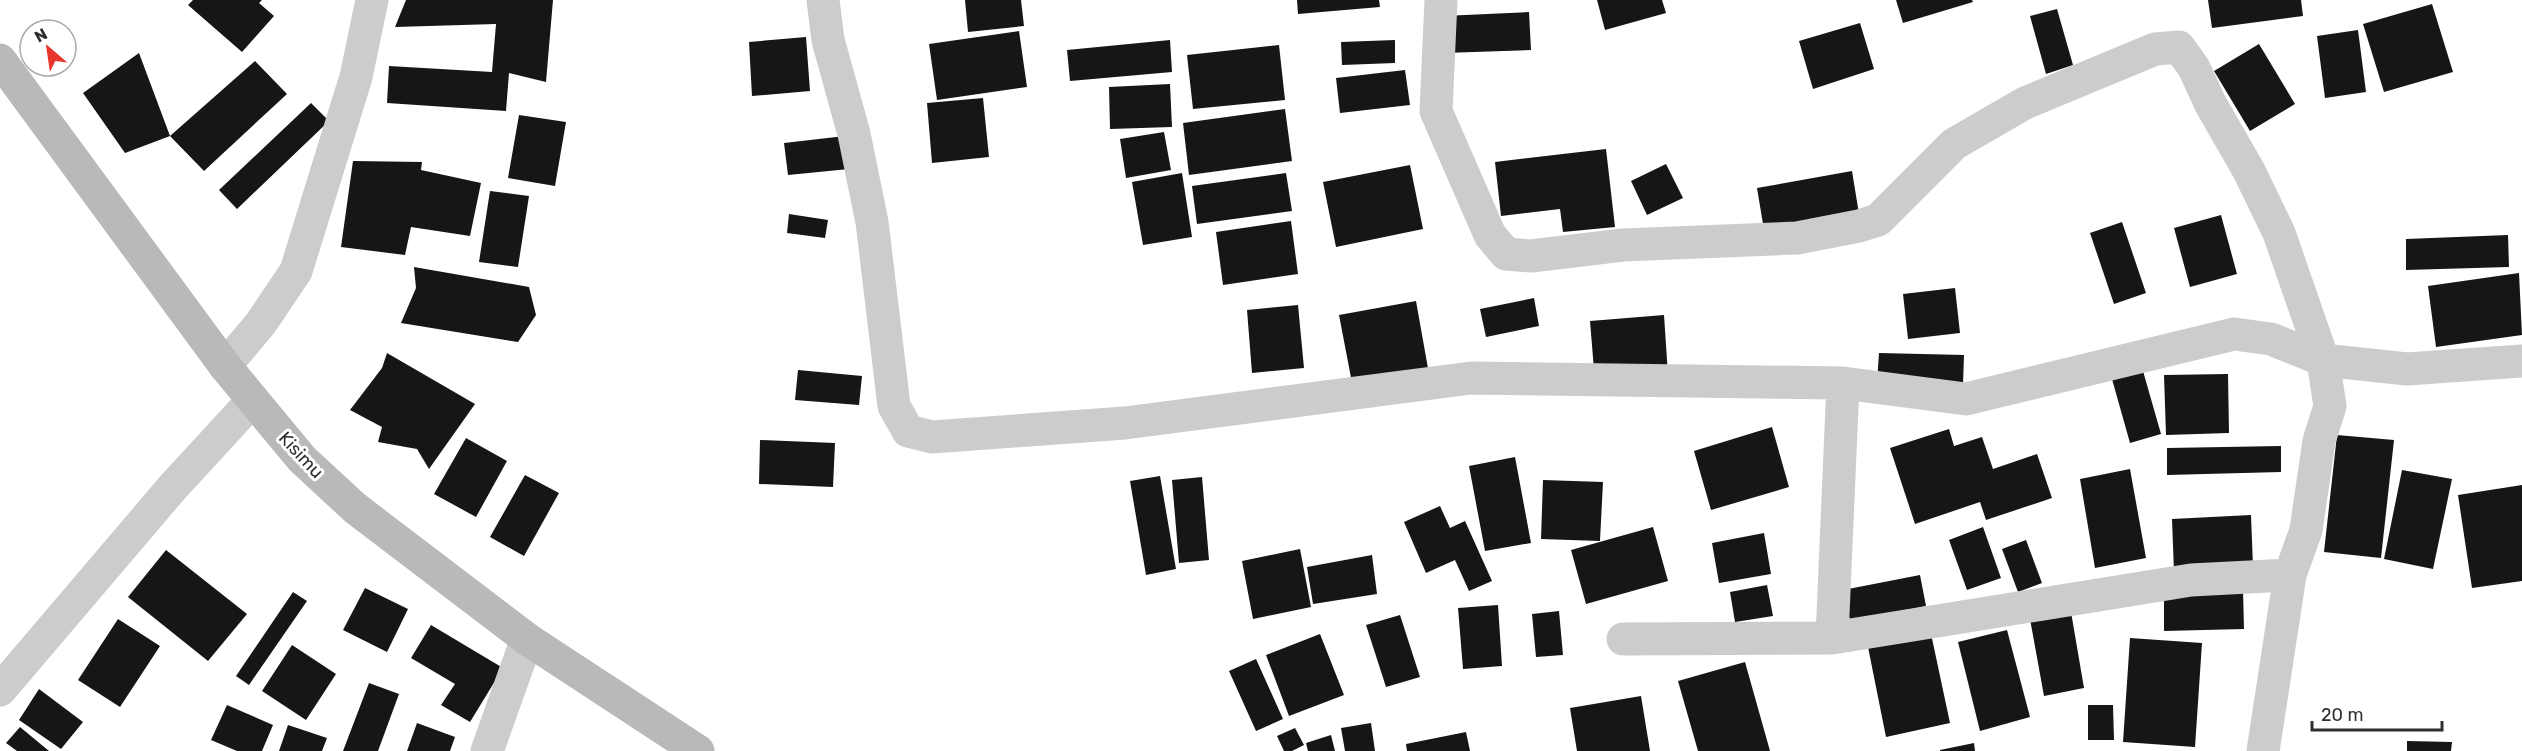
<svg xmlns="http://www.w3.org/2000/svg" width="2522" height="751" font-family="Rubik,sans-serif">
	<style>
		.building { fill: #161616 }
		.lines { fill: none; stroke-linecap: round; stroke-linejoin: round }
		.street { stroke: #ccc; stroke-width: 33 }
		.secondary { stroke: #b9b9b9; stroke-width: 33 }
		.labels { text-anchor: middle; stroke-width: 6; stroke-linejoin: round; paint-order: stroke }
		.street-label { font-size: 18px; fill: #2f2f2f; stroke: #fff }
	</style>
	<rect width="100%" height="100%" fill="#fff"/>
	<path class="building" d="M 193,0 L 262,0 L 259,3 L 274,16 L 242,52 L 188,5 Z
		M 406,0 L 553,0 L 546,82 L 509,73 L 506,111 L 387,103 L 389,66 L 492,72 L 496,24 L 395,27 Z
		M 965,0 L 1021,0 L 1024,26 L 968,32 Z
		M 1297,0 L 1379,0 L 1380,7 L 1298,14 Z
		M 1597,0 L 1662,0 L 1666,13 L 1605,30 Z
		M 1896,0 L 1972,0 L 1973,2 L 1903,23 Z
		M 2208,0 L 2301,0 L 2303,16 L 2212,28 Z
		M 2432,4 L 2453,72 L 2384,92 L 2363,24 Z
		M 2057,9 L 2073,65 L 2046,74 L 2030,16 Z
		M 1529,12 L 1531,50 L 1444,53 L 1443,16 Z
		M 1860,23 L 1874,69 L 1813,89 L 1799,41 Z
		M 2358,30 L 2366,92 L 2325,98 L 2317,36 Z
		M 1019,31 L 1027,87 L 937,100 L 929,44 Z
		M 806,37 L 810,91 L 752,96 L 749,42 Z
		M 1170,40 L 1172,72 L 1070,81 L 1067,50 Z
		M 1395,40 L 1395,63 L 1342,65 L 1341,42 Z
		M 2259,44 L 2295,104 L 2250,131 L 2214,71 Z
		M 1279,45 L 1285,100 L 1193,109 L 1187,55 Z
		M 139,53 L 170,136 L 125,153 L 83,93 Z
		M 255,61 L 287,94 L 204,171 L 170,136 Z
		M 1405,70 L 1410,105 L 1340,113 L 1336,78 Z
		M 1170,84 L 1172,127 L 1110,129 L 1109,87 Z
		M 983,98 L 989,157 L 932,163 L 927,103 Z
		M 311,103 L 329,121 L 237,209 L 219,190 Z
		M 1285,109 L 1292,161 L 1189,175 L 1183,123 Z
		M 519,115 L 566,122 L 555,186 L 508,178 Z
		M 1164,132 L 1171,170 L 1126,178 L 1120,139 Z
		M 845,136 L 849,169 L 788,175 L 784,143 Z
		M 1606,149 L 1615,227 L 1563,232 L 1560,209 L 1501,216 L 1495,162 Z
		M 353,161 L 422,162 L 421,170 L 481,183 L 470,236 L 411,227 L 405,255 L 341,247 Z
		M 1666,164 L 1683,198 L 1647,215 L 1631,181 Z
		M 1410,165 L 1423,229 L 1336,247 L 1323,182 Z
		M 1852,171 L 1859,214 L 1764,230 L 1757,188 Z
		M 1182,173 L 1192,237 L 1143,245 L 1132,182 Z
		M 1286,173 L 1292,211 L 1197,224 L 1192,186 Z
		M 490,191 L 529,196 L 518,267 L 479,262 Z
		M 789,214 L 828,220 L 825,238 L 787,233 Z
		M 2221,215 L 2237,274 L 2190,287 L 2174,228 Z
		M 1291,221 L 1298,274 L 1223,285 L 1216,232 Z
		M 2122,222 L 2146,293 L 2114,304 L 2090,233 Z
		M 2508,235 L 2509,267 L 2406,270 L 2406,239 Z
		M 414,267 L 529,287 L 536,315 L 518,342 L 401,323 L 416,288 Z
		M 2519,273 L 2522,335 L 2436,347 L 2428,286 Z
		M 1955,288 L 1960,333 L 1908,339 L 1903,294 Z
		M 1534,298 L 1539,326 L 1486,337 L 1480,309 Z
		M 1416,301 L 1429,374 L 1353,388 L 1339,315 Z
		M 1298,305 L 1304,368 L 1252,373 L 1247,310 Z
		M 1664,315 L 1668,375 L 1595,382 L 1590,321 Z
		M 387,353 L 475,404 L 429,469 L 417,449 L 378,442 L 382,427 L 350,410 L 382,368 Z
		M 1879,353 L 1964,355 L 1963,385 L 1877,382 Z
		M 798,370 L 862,376 L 859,405 L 795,400 Z
		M 2143,371 L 2161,434 L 2130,443 L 2112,379 Z
		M 2228,374 L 2229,433 L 2166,435 L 2164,375 Z
		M 1772,427 L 1789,487 L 1711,510 L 1694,451 Z
		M 1949,429 L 1954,446 L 1982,437 L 1993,469 L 2037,454 L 2052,498 L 1986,520 L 1980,502 L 1915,524 L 1890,448 Z
		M 2337,435 L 2394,440 L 2381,558 L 2324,552 Z
		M 466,438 L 507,461 L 476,517 L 434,494 Z
		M 760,440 L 835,443 L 833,487 L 759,484 Z
		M 2281,446 L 2281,472 L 2167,475 L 2167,448 Z
		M 1515,457 L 1531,543 L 1485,551 L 1469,466 Z
		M 2130,469 L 2146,558 L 2095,568 L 2080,479 Z
		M 2402,470 L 2452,479 L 2433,569 L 2384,559 Z
		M 525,475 L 559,493 L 524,556 L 490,537 Z
		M 1160,476 L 1176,569 L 1146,575 L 1130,481 Z
		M 1202,477 L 1209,560 L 1179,563 L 1172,480 Z
		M 1543,480 L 1603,482 L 1600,541 L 1541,539 Z
		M 2522,485 L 2522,581 L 2472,588 L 2458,495 Z
		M 1440,506 L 1450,528 L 1465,521 L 1492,581 L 1469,591 L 1455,560 L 1426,573 L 1404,522 Z
		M 2251,515 L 2253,567 L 2174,572 L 2172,519 Z
		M 1653,527 L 1668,581 L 1586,604 L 1571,550 Z
		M 1983,527 L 2001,578 L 1967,590 L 1949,540 Z
		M 1764,533 L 1771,574 L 1719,583 L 1712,543 Z
		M 2026,540 L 2042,583 L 2018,592 L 2002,549 Z
		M 1300,549 L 1311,607 L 1253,619 L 1242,561 Z
		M 166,550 L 247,614 L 208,661 L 128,597 Z
		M 1372,555 L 1377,594 L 1313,604 L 1307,567 Z
		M 1920,575 L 1926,606 L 1850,621 L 1843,590 Z
		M 1767,585 L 1773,616 L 1735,622 L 1730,592 Z
		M 365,588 L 408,609 L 387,652 L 343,630 Z
		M 2243,590 L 2244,629 L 2164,631 L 2164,592 Z
		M 293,592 L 307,601 L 249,685 L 236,676 Z
		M 1498,605 L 1502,666 L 1463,669 L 1458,608 Z
		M 1559,611 L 1563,655 L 1536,657 L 1532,614 Z
		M 2071,612 L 2084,688 L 2044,696 L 2030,619 Z
		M 1400,615 L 1420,677 L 1386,687 L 1366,625 Z
		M 118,619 L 160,646 L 120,707 L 78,680 Z
		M 431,625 L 503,668 L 470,722 L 441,705 L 455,684 L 411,658 Z
		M 1930,629 L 1950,723 L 1886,737 L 1867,642 Z
		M 2007,630 L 2030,717 L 1980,731 L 1958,642 Z
		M 1320,634 L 1344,695 L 1289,716 L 1266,655 Z
		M 2130,638 L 2202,643 L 2195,747 L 2123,742 Z
		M 292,645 L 336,674 L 306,720 L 262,691 Z
		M 1256,659 L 1283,719 L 1256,731 L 1229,671 Z
		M 1745,662 L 1770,751 L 1698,751 L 1678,681 Z
		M 369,683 L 399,694 L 378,751 L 343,751 Z
		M 39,689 L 83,722 L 61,749 L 19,720 Z
		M 1641,696 L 1650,751 L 1577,751 L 1570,708 Z
		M 227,705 L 273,725 L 262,751 L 237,751 L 211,740 Z
		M 2088,705 L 2113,705 L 2114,740 L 2088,740 Z
		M 417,723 L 455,737 L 450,751 L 407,751 Z
		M 1371,723 L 1375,751 L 1345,751 L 1341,728 Z
		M 288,725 L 327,738 L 322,751 L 279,751 Z
		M 20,727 L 49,751 L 17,751 L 6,743 Z
		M 1295,728 L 1304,745 L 1292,751 L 1284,751 L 1277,736 Z
		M 1466,732 L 1470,751 L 1407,751 L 1406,744 Z
		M 1331,735 L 1335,751 L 1308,751 L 1306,743 Z
		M 2407,741 L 2452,742 L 2451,751 L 2407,751 Z
		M 1974,743 L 1975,751 L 1940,751 L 1940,750 Z"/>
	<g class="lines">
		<path class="street" d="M 823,0 L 828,40 L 854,134 L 872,222 L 894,406 L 908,431 L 932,437 L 1125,423 L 1471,378 L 1843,383 L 1966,399 L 2234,334 L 2271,339 L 2323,360 L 2407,369 L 2522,361
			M 1441,0 L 1436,111 L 1490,235 L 1506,254 L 1531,256 L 1623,245 L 1797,238 L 1859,226 L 1878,220 L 1954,144 L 2025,103 L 2155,49 L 2179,47 L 2194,68 L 2210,103 L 2249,171 L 2279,233 L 2323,360 L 2330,406 L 2319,441 L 2306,530 L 2290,575 L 2263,751
			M 225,366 L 261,323 L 296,271 L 356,77 L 372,0
			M 1832,638 L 1843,383
			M 1623,639 L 1832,638 L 2191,580 L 2290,575
			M 0,690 L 172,488 L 253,400
			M 487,751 L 527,639"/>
		<path class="secondary" d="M 0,60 L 225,366 L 302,459 L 355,508 L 527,639 L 698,751"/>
	</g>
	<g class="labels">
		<g class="street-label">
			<text transform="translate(301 455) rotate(47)" y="6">Kisimu</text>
		</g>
	</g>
	<g transform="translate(48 48) rotate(331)"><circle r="28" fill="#ffffff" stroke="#acacac" stroke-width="1.5"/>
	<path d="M0-4.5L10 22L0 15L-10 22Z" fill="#e8362f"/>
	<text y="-9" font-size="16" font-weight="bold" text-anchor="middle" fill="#2f2f2f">N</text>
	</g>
	<path d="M2312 721v9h130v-9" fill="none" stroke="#2f2f2f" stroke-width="3"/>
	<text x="2321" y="721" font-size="18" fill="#2f2f2f" stroke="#ffffff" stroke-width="4.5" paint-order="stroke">20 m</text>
</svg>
